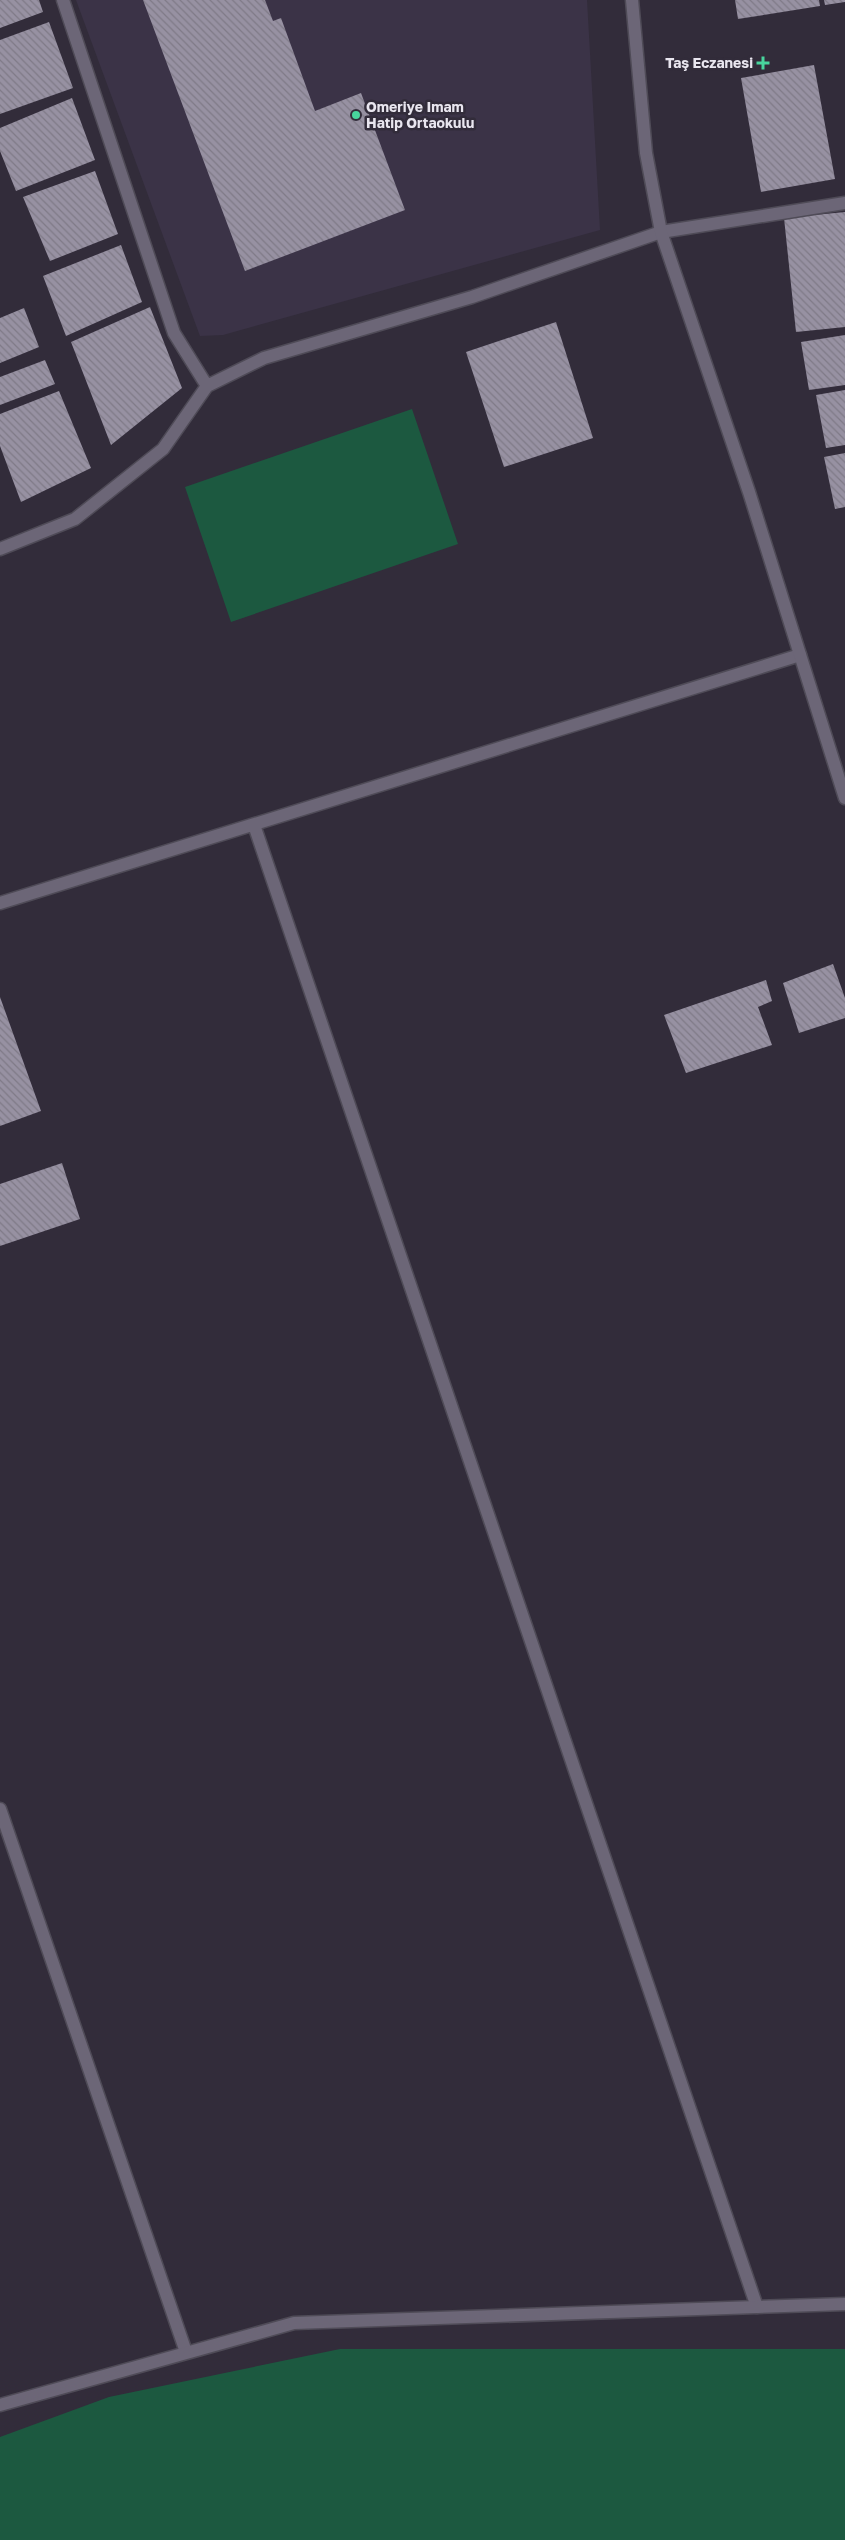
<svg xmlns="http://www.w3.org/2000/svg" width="845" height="2540" font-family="'Golos Text',sans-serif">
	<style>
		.built { fill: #3b3347 }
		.green { fill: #1c5940 }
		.building { fill: url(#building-back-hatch) }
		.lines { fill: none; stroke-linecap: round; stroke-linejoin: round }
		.minor-casing { stroke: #4f4b57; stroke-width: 15 }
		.tertiary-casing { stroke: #4f4b57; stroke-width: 15 }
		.minor { stroke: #6c6677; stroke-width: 12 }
		.tertiary { stroke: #6c6677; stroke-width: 12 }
		.poi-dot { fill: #48d49d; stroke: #322c3a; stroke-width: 2 }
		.labels { text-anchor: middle; stroke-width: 5; stroke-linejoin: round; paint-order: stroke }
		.poi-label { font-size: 14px; font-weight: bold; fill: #e9e6ef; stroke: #322c3a; text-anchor: end }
	</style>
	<defs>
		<pattern id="building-back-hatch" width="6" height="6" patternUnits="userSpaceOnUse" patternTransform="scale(1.25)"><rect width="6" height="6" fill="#9791a2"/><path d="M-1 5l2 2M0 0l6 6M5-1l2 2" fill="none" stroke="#7f7a87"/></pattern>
	</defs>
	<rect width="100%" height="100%" fill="#322c3a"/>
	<path class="built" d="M 76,0 L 587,0 L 600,230 L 223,335 L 200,336 Z"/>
	<path class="green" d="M 412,409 L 458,544 L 231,622 L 185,487 Z
		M 340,2349 L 845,2349 L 845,2540 L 0,2540 L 0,2437 L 109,2397 Z"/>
	<path class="building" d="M 0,0 L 39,0 L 43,12 L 0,28 Z
		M 143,0 L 265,0 L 273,21 L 281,18 L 315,111 L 361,93 L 405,210 L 245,271 Z
		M 735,0 L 819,0 L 820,6 L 738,19 Z
		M 824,0 L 845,0 L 845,2 L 825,5 Z
		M 49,22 L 73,88 L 0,114 L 0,40 Z
		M 814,65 L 835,179 L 761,192 L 741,78 Z
		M 72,98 L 95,160 L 16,191 L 0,151 L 0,128 Z
		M 95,171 L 118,234 L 50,261 L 23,197 Z
		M 845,212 L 845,327 L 796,332 L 784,218 Z
		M 121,245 L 142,302 L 66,336 L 43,276 Z
		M 150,307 L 182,388 L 111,445 L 71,342 Z
		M 24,308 L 39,347 L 0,363 L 0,318 Z
		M 556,322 L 593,438 L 504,467 L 466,352 Z
		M 845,335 L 845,385 L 809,390 L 801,342 Z
		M 45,360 L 55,384 L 0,405 L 0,377 Z
		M 845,390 L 845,445 L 826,448 L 816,395 Z
		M 59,391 L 91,468 L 21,502 L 0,446 L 0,414 Z
		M 845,453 L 845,507 L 835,509 L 824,457 Z
		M 833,964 L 845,998 L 845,1018 L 799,1033 L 783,983 Z
		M 766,980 L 772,1001 L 758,1007 L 772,1045 L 686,1073 L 664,1015 Z
		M 0,997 L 41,1111 L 0,1126 Z
		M 62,1163 L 80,1219 L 0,1246 L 0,1184 Z"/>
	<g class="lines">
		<g class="minor-casing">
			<path id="minor" d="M 63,0 L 174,333 L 207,386
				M 0,549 L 75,519 L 163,449 L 207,386 L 264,358 L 472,297 L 661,232 L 845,203
				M 254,825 L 757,2307
				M 0,903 L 800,655
				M 0,1809 L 186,2352"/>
		</g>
		<g class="tertiary-casing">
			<path id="tertiary" d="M 632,0 L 646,153 L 661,232 L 749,492 L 845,798
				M 0,2405 L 294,2323 L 845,2304"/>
		</g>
		<use href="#minor" class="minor"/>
		<use href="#tertiary" class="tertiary"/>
	</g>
	<g class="poi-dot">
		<path d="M760.5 55.5h5v5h5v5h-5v5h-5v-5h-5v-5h5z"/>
		<circle cx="356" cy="115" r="5"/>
	</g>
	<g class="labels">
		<g class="poi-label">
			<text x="753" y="68">Taş Eczanesi</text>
			<text x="366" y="112" text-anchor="start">Omeriye Imam<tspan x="366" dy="16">Hatip Ortaokulu</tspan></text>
		</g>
	</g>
</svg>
